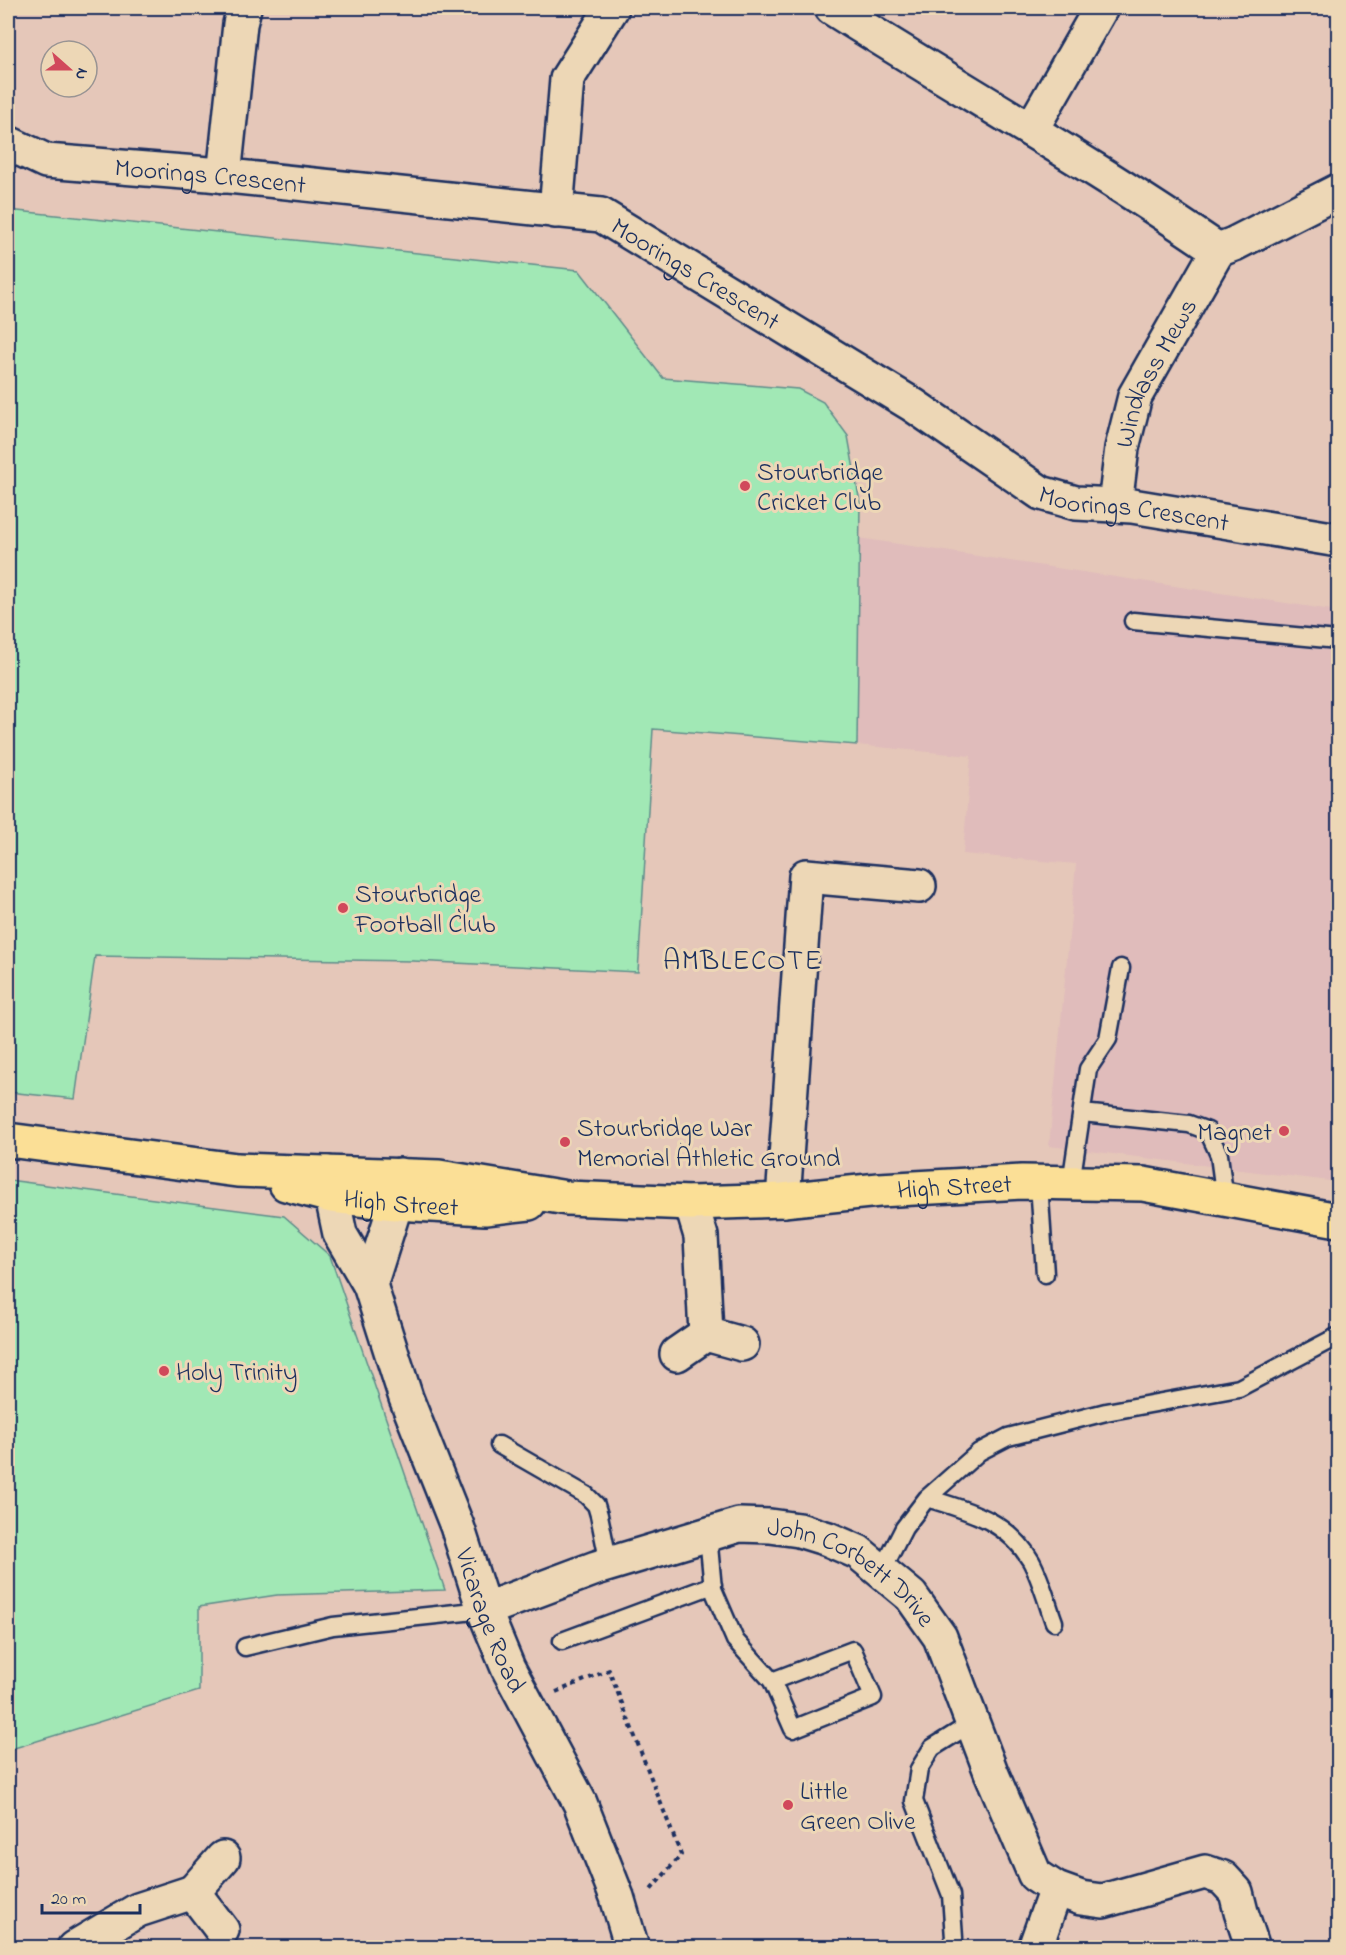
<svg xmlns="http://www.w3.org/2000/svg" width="1346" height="1955" font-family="'Indie Flower',sans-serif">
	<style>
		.built { fill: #e0bcbb }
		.green { fill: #a1e8b5; stroke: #5e8c8a; stroke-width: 1.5 }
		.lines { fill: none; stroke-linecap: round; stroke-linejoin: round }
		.service-casing { stroke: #1b2f5e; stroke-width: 21 }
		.minor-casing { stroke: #1b2f5e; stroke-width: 38 }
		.tertiary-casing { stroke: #1b2f5e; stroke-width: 38 }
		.trunk-casing { stroke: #1b2f5e; stroke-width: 38 }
		.path { stroke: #1b2f5e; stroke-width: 4; stroke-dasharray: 4.5 4.5; stroke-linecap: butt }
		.service { stroke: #edd7b6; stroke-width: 16 }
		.minor { stroke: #edd7b6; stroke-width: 33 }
		.tertiary { stroke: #edd7b6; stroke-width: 33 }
		.trunk { stroke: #fbdf96; stroke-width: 33 }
		.poi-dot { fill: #d1495b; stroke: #edd7b6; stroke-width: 2 }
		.labels { text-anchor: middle; stroke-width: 6; stroke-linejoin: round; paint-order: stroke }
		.street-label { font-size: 26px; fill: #1b2f5e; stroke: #edd7b6 }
		.poi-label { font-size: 26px; fill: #1b2f5e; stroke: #edd7b6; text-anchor: start }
		.quarter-label { font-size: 28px; letter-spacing: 1.5px; fill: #1b2f5e; stroke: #edd7b6 }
	</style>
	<rect width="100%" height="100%" fill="#e5c7b9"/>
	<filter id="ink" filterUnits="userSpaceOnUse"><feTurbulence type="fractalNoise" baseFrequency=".0167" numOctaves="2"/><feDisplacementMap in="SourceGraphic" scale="12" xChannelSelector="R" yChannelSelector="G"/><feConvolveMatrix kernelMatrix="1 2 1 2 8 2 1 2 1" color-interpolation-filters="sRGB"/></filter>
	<g filter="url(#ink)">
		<path class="built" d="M 859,538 L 1338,611 L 1338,1182 L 1049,1146 L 1076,864 L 963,854 L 971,756 L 857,745 Z"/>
		<path class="green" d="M 8,210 L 579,270 L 663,378 L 798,389 L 823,402 L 848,436 L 860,503 L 857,745 L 653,729 L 638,972 L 413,961 L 95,956 L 75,1099 L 8,1092 Z
			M 8,1180 L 284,1216 L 330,1256 L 445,1590 L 277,1595 L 199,1607 L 199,1691 L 8,1750 Z"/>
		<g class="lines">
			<g class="service-casing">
				<path id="service" d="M 1133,621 L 1338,640
					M 1082,1113 L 1189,1124 L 1208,1131 L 1219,1155 L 1225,1200
					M 1039,1183 L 1045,1274
					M 1071,1183 L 1088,1069 L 1108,1039 L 1121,968
					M 499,1445 L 586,1495 L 596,1505 L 599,1515 L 609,1564
					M 927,1498 L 979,1452 L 1008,1437 L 1106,1412 L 1239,1388 L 1338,1336
					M 708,1535 L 713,1589 L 735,1640 L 772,1681 L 853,1650 L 873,1697 L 793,1729 L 772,1681
					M 882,1571 L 904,1528 L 927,1498 C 969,1511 1007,1520 1031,1561 C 1041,1579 1047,1603 1054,1622
					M 562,1641 L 713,1585
					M 245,1647 L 333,1626 L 484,1610
					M 950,1948 L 954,1938 L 951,1895 L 914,1801 L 919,1769 L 932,1748 L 972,1723"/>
			</g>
			<g class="minor-casing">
				<g id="minor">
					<path d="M 832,8 C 960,89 1093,164 1218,250"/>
					<path d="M 1031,130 L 1101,8"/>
					<path id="s1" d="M 8,143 L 46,161 L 209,174 L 601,215 L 913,405 L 1041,493 L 1076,503 L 1132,506 L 1338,540"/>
					<path d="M 224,176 L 240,24 L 244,8"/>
					<path d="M 556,211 L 567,79 L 612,8"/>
					<path d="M 1218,250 L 1234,244 L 1338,191"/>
					<path id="s2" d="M 1115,505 L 1122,448 L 1135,396 L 1218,250"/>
					<path d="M 783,1200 L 806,876 L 919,886"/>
					<path d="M 706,1334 L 742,1344"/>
					<path d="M 677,1354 L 706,1334 L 701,1236 L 691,1203"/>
					<path id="s3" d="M 484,1610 L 596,1568 L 739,1525 L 770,1526 L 799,1530 L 828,1539 L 858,1552 L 911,1596 L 940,1637 L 991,1772 L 1035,1875 L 1056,1889 L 1081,1898 L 1103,1901 L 1205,1872 L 1223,1878 L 1236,1892 L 1241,1912 L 1253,1948"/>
					<path d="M 222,1930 L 193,1892 L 223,1858"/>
					<path d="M 74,1948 L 138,1910 L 193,1892"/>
					<path d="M 1035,1948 L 1056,1889"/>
				</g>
			</g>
			<g class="tertiary-casing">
				<g id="tertiary">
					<path id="s4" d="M 327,1173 L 340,1234 L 370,1285 L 406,1398 L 457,1526 L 484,1610 L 508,1668 L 580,1803 L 617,1897 L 632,1948"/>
					<path d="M 370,1285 L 396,1203 L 400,1175"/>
				</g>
			</g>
			<g class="trunk-casing">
				<g id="trunk">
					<path id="s5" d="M 8,1140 L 237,1170 L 439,1177 L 567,1198 L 691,1203 L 783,1200 L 879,1190 L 1022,1182 L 1143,1184 L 1338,1220"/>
					<path id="s6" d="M 286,1184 L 332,1196 L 396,1203 L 485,1208 L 529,1203"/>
				</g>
			</g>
			<path class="path" d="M 556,1692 L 609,1670 L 681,1855 L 649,1892"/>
			<use href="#service" class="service"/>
			<use href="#minor" class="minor"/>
			<use href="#tertiary" class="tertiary"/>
			<use href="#trunk" class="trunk"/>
		</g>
	</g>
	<g class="poi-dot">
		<circle cx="745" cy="486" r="6"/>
		<circle cx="343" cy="908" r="6"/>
		<circle cx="1284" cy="1131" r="6"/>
		<circle cx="565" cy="1142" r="6"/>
		<circle cx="164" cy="1371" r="6"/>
		<circle cx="788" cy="1805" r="6"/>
	</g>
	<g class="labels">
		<g class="street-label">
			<text dy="9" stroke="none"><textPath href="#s1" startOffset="207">Moorings Crescent</textPath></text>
			<text dy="9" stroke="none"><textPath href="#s1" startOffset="711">Moorings Crescent</textPath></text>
			<text dy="9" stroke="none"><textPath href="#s2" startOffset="140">Windlass Mews</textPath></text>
			<text dy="9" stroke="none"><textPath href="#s1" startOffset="1215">Moorings Crescent</textPath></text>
			<text dy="9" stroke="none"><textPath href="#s5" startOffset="951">High Street</textPath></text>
			<text dy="9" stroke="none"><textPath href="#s6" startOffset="117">High Street</textPath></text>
			<text dy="9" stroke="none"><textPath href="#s3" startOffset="396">John Corbett Drive</textPath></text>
			<text dy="9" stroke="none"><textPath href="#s4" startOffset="478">Vicarage Road</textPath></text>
		</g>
		<g class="poi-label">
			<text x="757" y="480">Stourbridge<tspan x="757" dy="30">Cricket Club</tspan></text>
			<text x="355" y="902">Stourbridge<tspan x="355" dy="30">Football Club</tspan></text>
			<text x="577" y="1136">Stourbridge War<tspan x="577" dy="30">Memorial Athletic Ground</tspan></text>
			<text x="1272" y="1140" text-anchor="end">Magnet</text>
			<text x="176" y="1380">Holy Trinity</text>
			<text x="800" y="1799">Little<tspan x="800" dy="30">Green Olive</tspan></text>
		</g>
		<g class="quarter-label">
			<text x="743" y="969">AMBLECOTE</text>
		</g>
	</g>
	<rect width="1346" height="1955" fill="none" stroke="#edd7b6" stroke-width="30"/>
	<rect x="15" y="15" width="1316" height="1925" fill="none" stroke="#1b2f5e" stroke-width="2" filter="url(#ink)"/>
	<g transform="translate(69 69) rotate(111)"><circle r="28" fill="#edd7b6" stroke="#999493" stroke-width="1.5"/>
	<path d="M0-4.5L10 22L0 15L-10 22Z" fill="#d1495b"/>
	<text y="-9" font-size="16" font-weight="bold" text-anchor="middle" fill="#1b2f5e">N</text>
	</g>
	<path d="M42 1904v9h98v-9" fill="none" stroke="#1b2f5e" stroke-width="3"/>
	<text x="51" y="1904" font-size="18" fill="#1b2f5e" stroke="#edd7b6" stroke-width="4.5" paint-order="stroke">20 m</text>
</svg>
